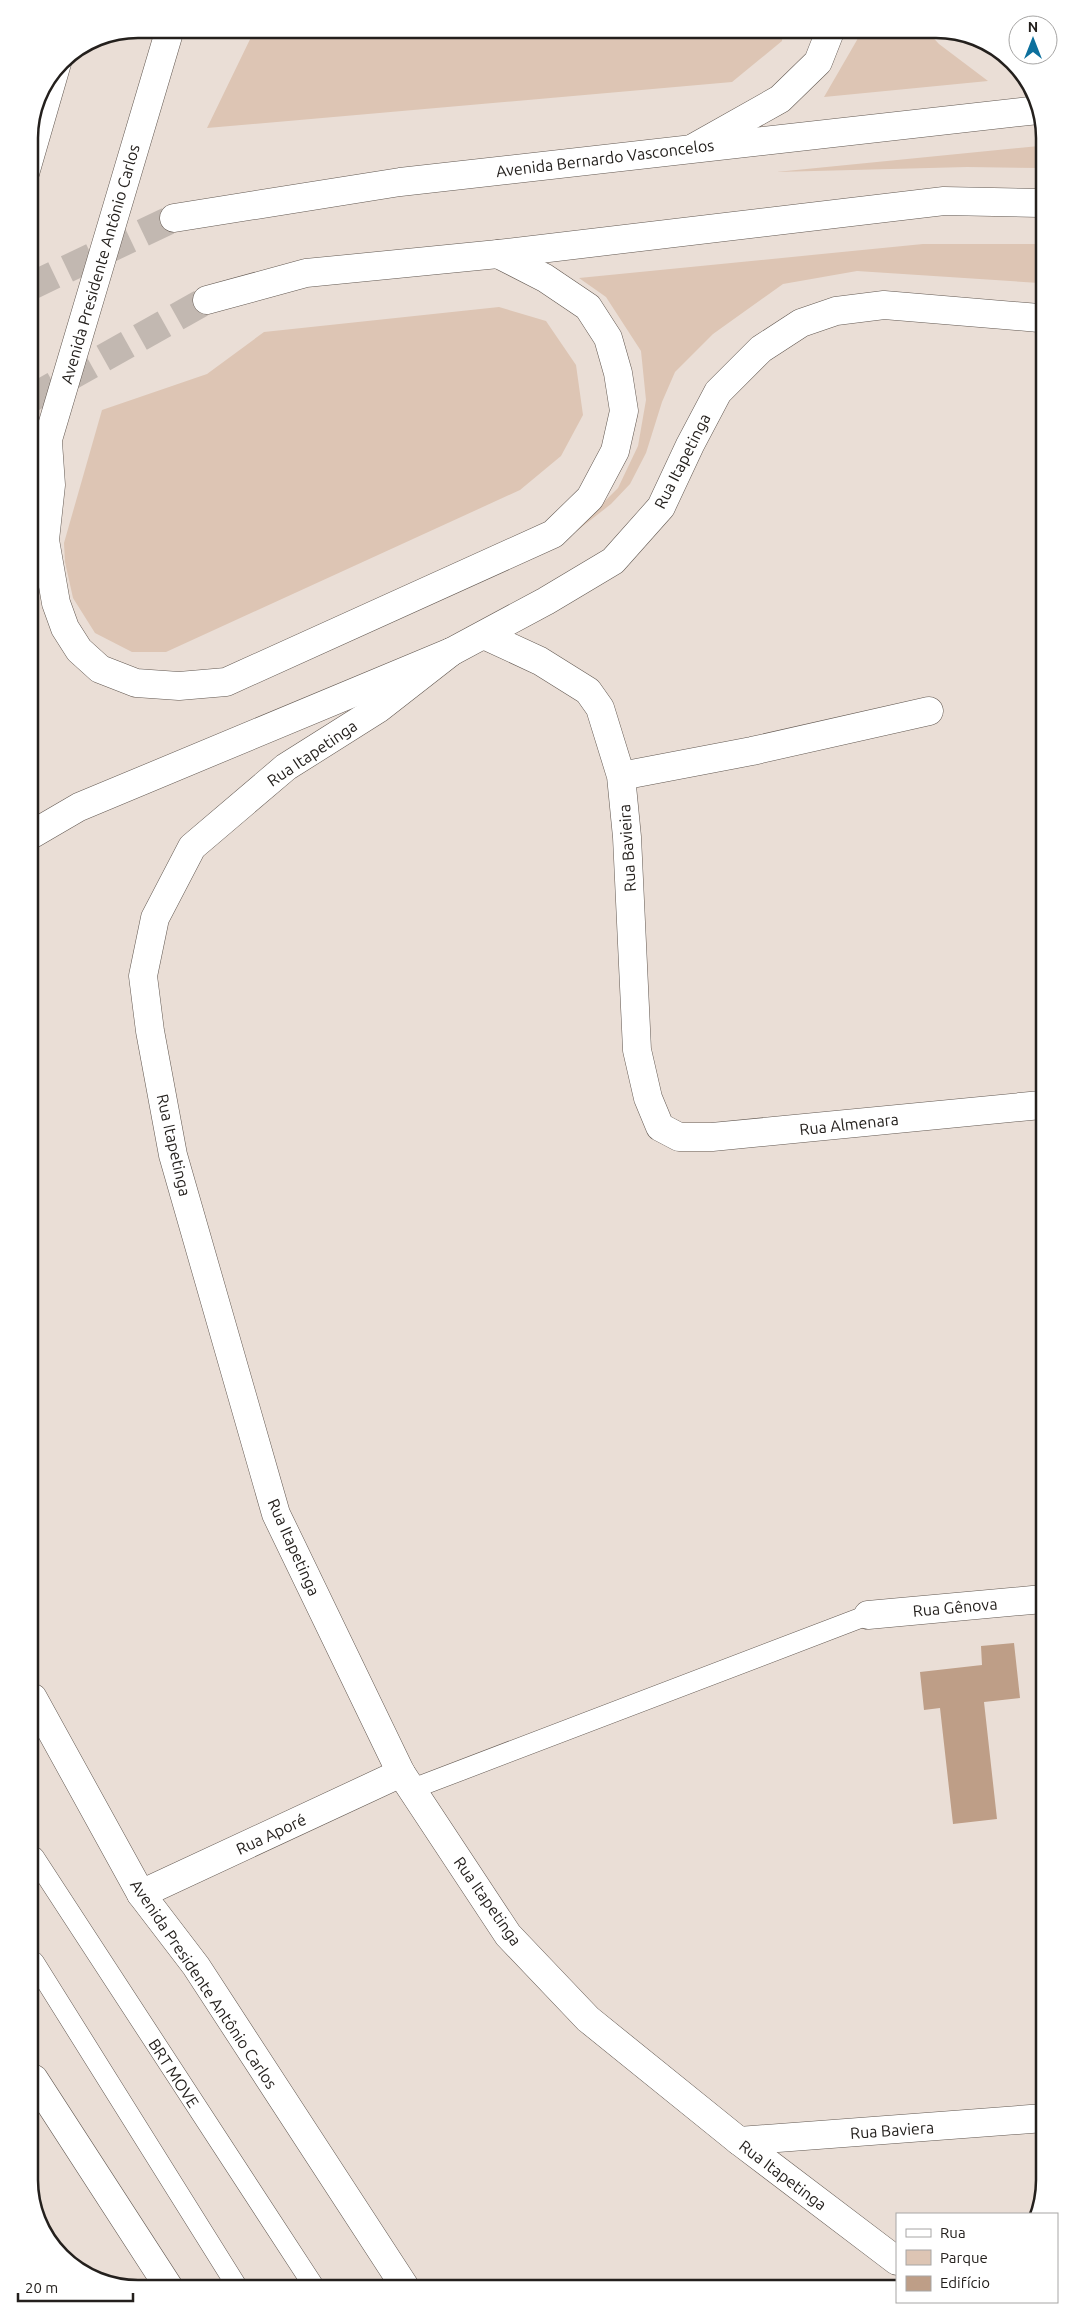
<svg xmlns="http://www.w3.org/2000/svg" width="1073" height="2318" font-family="Ubuntu,sans-serif">
	<style>
		.green { fill: #ddc5b4 }
		.building { fill: #be9e87 }
		.lines { fill: none; stroke-linecap: round; stroke-linejoin: round }
		.secondary-tunnel { stroke: #c2b8b1; stroke-width: 28; stroke-dasharray: 28 14; stroke-linecap: butt }
		.service-casing { stroke: #625851; stroke-width: 21 }
		.minor-casing { stroke: #625851; stroke-width: 29 }
		.tertiary-casing { stroke: #625851; stroke-width: 29 }
		.secondary-casing { stroke: #625851; stroke-width: 29 }
		.trunk-casing { stroke: #625851; stroke-width: 29 }
		.service { stroke: #fff; stroke-width: 20 }
		.minor { stroke: #fff; stroke-width: 28 }
		.tertiary { stroke: #fff; stroke-width: 28 }
		.secondary { stroke: #fff; stroke-width: 28 }
		.trunk { stroke: #fff; stroke-width: 28 }
		.labels { text-anchor: middle; stroke-width: 4.5; stroke-linejoin: round; paint-order: stroke }
		.street-label { font-size: 16px; fill: #24201d; stroke: #fff }
		.rim { fill: none; stroke: #24201d; stroke-width: 2.5 }
	</style>
	<rect width="100%" height="100%" fill="#eaded6"/>
	<path class="green" d="M 255,29 L 783,29 L 782,41 L 732,82 L 207,128 Z
		M 859,29 L 925,29 L 939,44 L 988,81 L 824,97 L 857,40 Z
		M 1039,146 L 1039,168 L 967,167 L 776,172 Z
		M 923,244 L 1039,244 L 1039,283 L 857,271 L 783,284 L 713,334 L 675,372 L 662,402 L 646,453 L 630,484 L 611,504 L 569,537 L 618,488 L 638,446 L 646,400 L 641,351 L 606,297 L 579,278 Z
		M 499,307 L 546,321 L 576,365 L 583,415 L 561,456 L 520,490 L 166,652 L 132,652 L 95,633 L 73,598 L 65,562 L 64,543 L 102,410 L 207,374 L 264,332 Z"/>
	<path class="building" d="M 1014,1643 L 1020,1698 L 984,1702 L 997,1819 L 953,1824 L 940,1708 L 924,1710 L 920,1672 L 982,1665 L 981,1646 Z"/>
	<g class="lines">
		<path class="secondary-tunnel" d="M 29,287 L 174,218
			M 30,399 L 207,300"/>
		<g class="service-casing">
			<path id="service" d="M 29,174 L 62,60
				M 412,1789 L 868,1615
				M 34,1857 L 315,2288
				M 34,1962 L 238,2288"/>
		</g>
		<g class="minor-casing">
			<path id="minor" d="M 484,635 L 540,661 L 588,691 L 600,708 L 621,776 L 627,837 L 637,1050 L 648,1098 L 660,1127 L 679,1137 L 712,1137 L 1041,1105
				M 621,776 L 752,751 L 929,711
				M 868,1615 L 1043,1599
				M 141,1894 L 401,1773
				M 739,2141 L 1044,2118"/>
		</g>
		<g class="tertiary-casing">
			<path id="tertiary" d="M 897,2261 L 739,2141 L 588,2019 L 508,1935 L 401,1773 L 276,1514 L 173,1155 L 150,1031 L 143,976 L 155,918 L 192,847 L 286,767 L 378,709 L 451,652 L 546,601 L 613,561 L 661,507 L 690,445 L 718,392 L 761,349 L 801,323 L 836,311 L 884,305 L 1039,318"/>
		</g>
		<g class="secondary-casing">
			<path id="secondary" d="M 174,218 L 400,182 L 1038,110
				M 207,300 L 306,273 L 498,254 L 944,201 L 1039,203"/>
		</g>
		<g class="trunk-casing">
			<path id="trunk" d="M 695,147 L 780,99 L 818,62 L 831,29
				M 48,442 L 51,485 L 45,540 L 56,603 L 65,628 L 79,650 L 100,669 L 136,683 L 179,686 L 226,682 L 553,534 L 590,498 L 615,451 L 624,411 L 618,373 L 608,338 L 588,307 L 545,278 L 498,254
				M 30,500 L 170,29
				M 31,835 L 79,807 L 451,652
				M 33,1698 L 141,1894 L 196,1966 L 405,2287
				M 34,2079 L 170,2289"/>
		</g>
		<use href="#service" class="service"/>
		<use href="#minor" class="minor"/>
		<use href="#tertiary" class="tertiary"/>
		<use href="#secondary" class="secondary"/>
		<use href="#trunk" class="trunk"/>
	</g>
	<g class="labels">
		<g class="street-label">
			<text transform="translate(605 158) rotate(-7)" y="6">Avenida Bernardo Vasconcelos</text>
			<text transform="translate(100 264) rotate(-74)" y="6">Avenida Presidente Antônio Carlos</text>
			<text transform="translate(682 461) rotate(-63)" y="6">Rua Itapetinga</text>
			<text transform="translate(312 753) rotate(-34)" y="6">Rua Itapetinga</text>
			<text transform="translate(627 848) rotate(-94)" y="6">Rua Bavieira</text>
			<text transform="translate(849 1124) rotate(-6)" y="6">Rua Almenara</text>
			<text transform="translate(174 1145) rotate(77)" y="6">Rua Itapetinga</text>
			<text transform="translate(294 1547) rotate(66)" y="6">Rua Itapetinga</text>
			<text transform="translate(955 1607) rotate(-5)" y="6">Rua Gênova</text>
			<text transform="translate(271 1834) rotate(-25)" y="6">Rua Aporé</text>
			<text transform="translate(488 1901) rotate(55)" y="6">Rua Itapetinga</text>
			<text transform="translate(204 1984) rotate(56)" y="6">Avenida Presidente Antônio Carlos</text>
			<text transform="translate(174 2073) rotate(57)" y="6">BRT MOVE</text>
			<text transform="translate(892 2130) rotate(-4)" y="6">Rua Baviera</text>
			<text transform="translate(783 2175) rotate(37)" y="6">Rua Itapetinga</text>
		</g>
	</g>
	<path d="M0 0H1073V2318H0ZM138 38H936A100 100 0 0 1 1036 138V2180A100 100 0 0 1 936 2280H138A100 100 0 0 1 38 2180V138A100 100 0 0 1 138 38Z" fill="#fff" fill-rule="evenodd"/>
	<path class="rim" d="M138 38H936A100 100 0 0 1 1036 138V2180A100 100 0 0 1 936 2280H138A100 100 0 0 1 38 2180V138A100 100 0 0 1 138 38Z"/>
	<rect x="896" y="2213" width="162" height="90" fill="#ffffff" stroke="#a7a6a5"/>
	<rect x="906" y="2229" width="25" height="8" fill="#ffffff" stroke="#a7a6a5"/>
	<text x="940" y="2238" font-size="15" fill="#24201d">Rua</text>
	<rect x="906" y="2250" width="25" height="15" fill="#ddc5b4" stroke="#a7a6a5"/>
	<text x="940" y="2263" font-size="15" fill="#24201d">Parque</text>
	<rect x="906" y="2276" width="25" height="15" fill="#be9e87" stroke="#a7a6a5"/>
	<text x="940" y="2288" font-size="15" fill="#24201d">Edifício</text>
	<g transform="translate(1033 40)"><circle r="24" fill="#ffffff" stroke="#a7a6a5"/>
	<path d="M0-4L9 19L0 12L-9 19Z" fill="#0d709d"/>
	<text y="-8" font-size="14" font-weight="bold" text-anchor="middle" fill="#24201d">N</text>
	</g>
	<path d="M18 2293v8h115v-8" fill="none" stroke="#24201d" stroke-width="2.5"/>
	<text x="25" y="2293" font-size="15" fill="#24201d" stroke="#ffffff" stroke-width="4" paint-order="stroke">20 m</text>
</svg>
